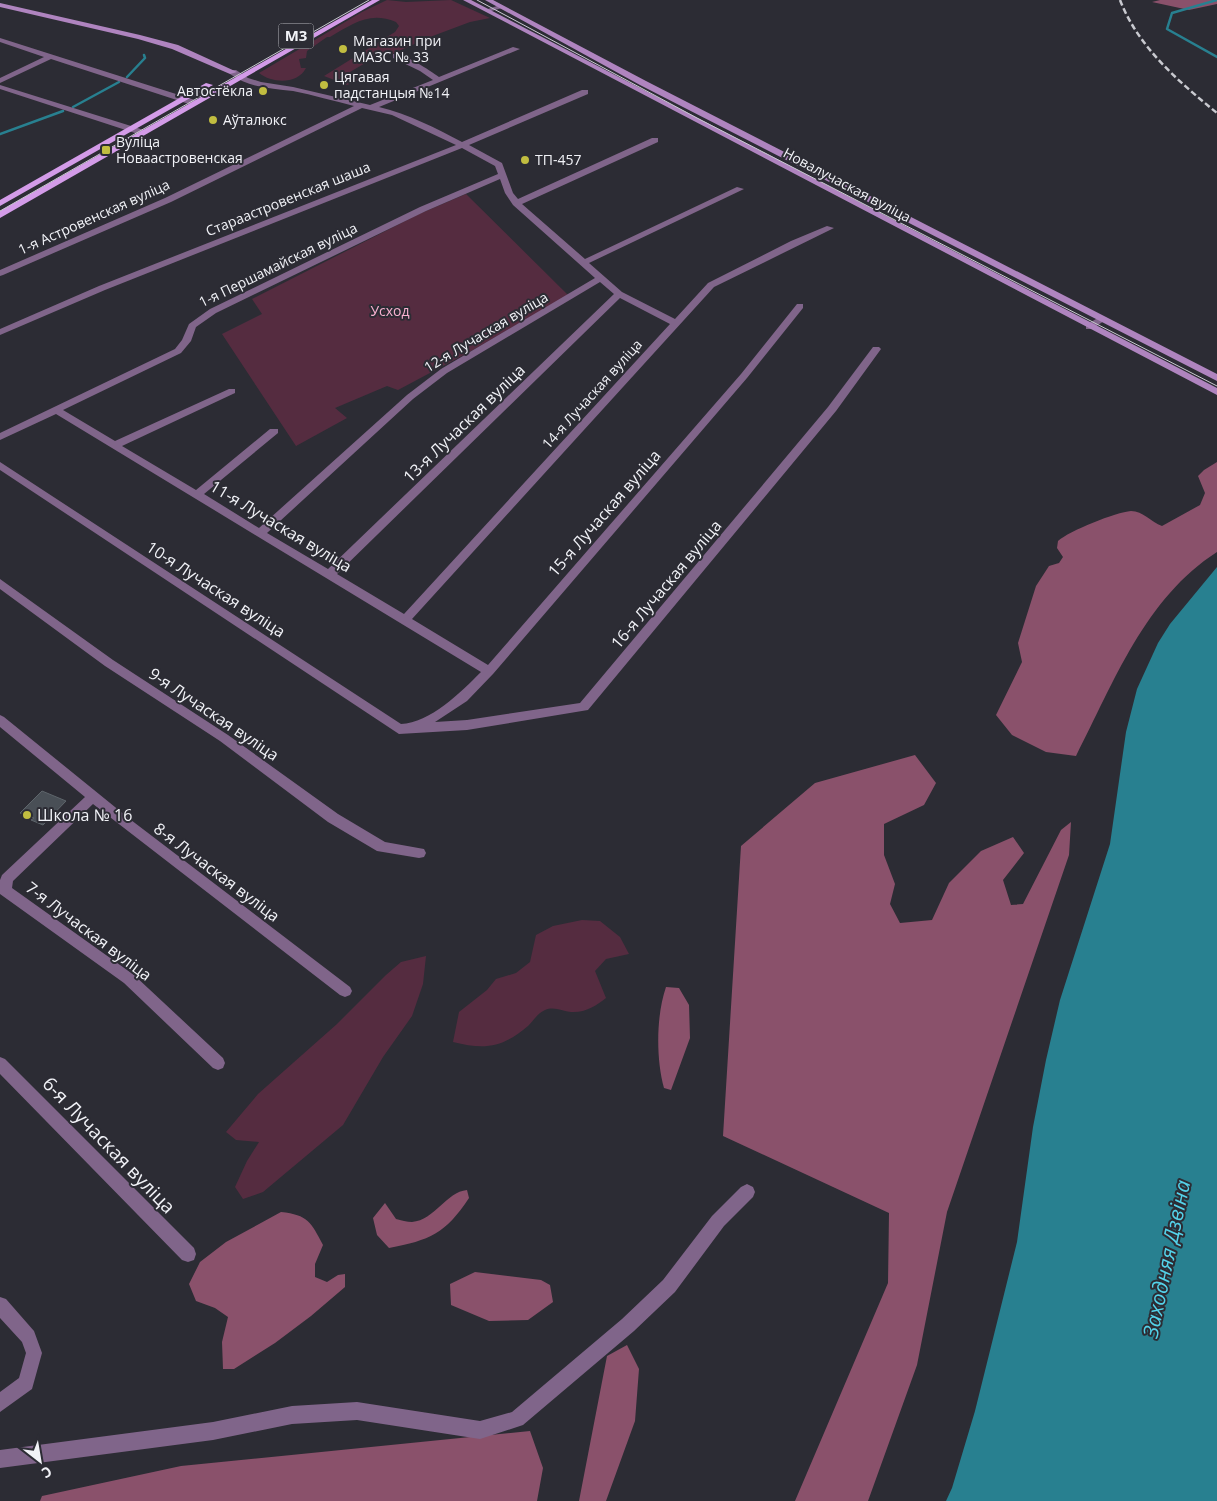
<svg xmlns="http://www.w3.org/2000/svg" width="1217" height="1501" font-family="'Open Sans',sans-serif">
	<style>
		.green { fill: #552c40 }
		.forest { fill: #8a516b }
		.water { fill: #288090 }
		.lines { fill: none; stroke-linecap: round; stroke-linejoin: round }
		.stream { stroke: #288090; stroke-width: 2.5 }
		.building { fill: #494f56; stroke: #5e656b }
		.street { fill: #80658a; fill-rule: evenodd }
		.secondary { fill: #af84bf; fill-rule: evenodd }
		.primary { fill: #d39be8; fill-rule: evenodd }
		.tram { stroke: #c9cad0; stroke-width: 1 }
		.rail { stroke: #c9cad0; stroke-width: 2.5; stroke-dasharray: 6 3; stroke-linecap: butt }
		.poi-dot { fill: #c1bd40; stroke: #2c2c34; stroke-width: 2 }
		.labels { text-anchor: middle; stroke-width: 4; stroke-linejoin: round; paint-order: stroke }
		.far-poi-label { font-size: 14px; fill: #f1f2f7; stroke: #2c2c34; text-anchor: start }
		.far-street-label { font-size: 14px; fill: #f1f2f7; stroke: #2c2c34 }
		.far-park-label { font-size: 14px; fill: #f8b1d0; stroke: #2c2c34 }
		.shield { fill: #2c2c34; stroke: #b6b7bc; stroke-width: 1 }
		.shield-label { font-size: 15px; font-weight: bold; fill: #f1f2f7 }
		.street-label { font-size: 16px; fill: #f1f2f7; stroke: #2c2c34 }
		.poi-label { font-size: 16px; fill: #f1f2f7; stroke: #2c2c34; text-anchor: start }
		.near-street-label { font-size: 19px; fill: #f1f2f7; stroke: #2c2c34 }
		.near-water-label { font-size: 21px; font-style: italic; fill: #54d2e9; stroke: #2c2c34 }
	</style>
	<rect width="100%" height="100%" fill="#2c2c34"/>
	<path class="green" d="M 387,0 L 406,2 L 451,0 L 490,18 L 470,22 L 430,37 L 390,55 L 379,55 L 350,72 L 359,80 L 347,85 L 324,76 L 395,32 L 399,26 L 396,22 C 369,11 353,24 330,37 L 327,37 L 307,51 L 306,58 L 299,59 L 301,68 L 306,68 C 298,84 273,84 259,73 L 362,12 Z
		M 466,194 L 568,295 L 473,350 L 398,390 L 387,386 L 335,408 L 347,418 L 296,446 L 222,334 L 262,314 L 252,299 L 419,214 Z
		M 582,920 L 600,921 L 620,937 L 629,954 L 606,959 L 595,971 L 606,998 C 596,1006 585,1013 571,1012 C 562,1011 554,1006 545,1010 C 538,1013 533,1021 528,1026 C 502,1048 485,1050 453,1042 L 459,1012 L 487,990 L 496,979 L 516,973 L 530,962 L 536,935 L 553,926 Z
		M 426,956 L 423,984 L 412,1016 L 383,1057 L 343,1125 L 263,1192 L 243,1199 L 235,1187 L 247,1161 L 259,1142 L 236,1140 L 226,1132 L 258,1094 L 337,1024 L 386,975 L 401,962 Z"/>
	<path class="forest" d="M 1160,0 L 1217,0 L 1217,4 L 1189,10 L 1152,2 Z
		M 1217,462 L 1217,552 C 1145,598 1114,682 1076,756 L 1046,752 L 1012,735 L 996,715 L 1022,662 L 1018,643 L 1036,586 L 1049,566 L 1059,563 L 1063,557 L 1057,548 L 1058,541 C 1069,531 1116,512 1131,511 C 1143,511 1151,522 1162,526 L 1200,505 L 1205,493 L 1198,476 L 1204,470 Z
		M 915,755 L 936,783 L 924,805 L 884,824 L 884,855 L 895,884 L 890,904 L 900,923 L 932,920 L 949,883 L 981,851 L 1013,837 L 1024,853 L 1003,880 L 1011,905 L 1023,904 L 1061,830 L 1071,822 L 1069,855 L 947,1212 L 917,1365 L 868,1501 L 795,1501 L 888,1283 L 889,1213 L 723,1136 L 741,846 L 815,783 Z
		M 666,987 L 679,988 L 689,1005 L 690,1038 L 671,1090 L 664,1088 C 656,1059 656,1016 666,987 Z
		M 467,1190 L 469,1198 C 445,1234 430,1240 389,1248 L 377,1235 L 373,1218 L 385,1203 L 396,1219 C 401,1220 407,1222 412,1222 C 435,1220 446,1192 467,1190 Z
		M 281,1212 C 308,1215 311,1222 323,1245 L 315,1264 L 315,1277 L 327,1282 L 338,1275 L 345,1274 L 345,1287 L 311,1316 L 275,1343 L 234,1369 L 223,1369 L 222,1342 L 228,1317 L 215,1308 L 196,1301 L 189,1284 L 200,1262 L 226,1242 Z
		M 475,1272 L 541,1280 L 550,1285 L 553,1302 L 528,1320 L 489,1321 L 451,1305 L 450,1284 Z
		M 627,1345 L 639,1369 L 635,1421 L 606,1501 L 579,1501 L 607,1356 Z
		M 530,1431 L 543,1468 L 537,1501 L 40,1501 L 42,1496 L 181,1466 Z"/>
	<path class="water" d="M 1217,567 L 1217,1501 L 946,1501 L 952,1488 L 975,1411 L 1017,1242 L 1033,1127 L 1046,1060 L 1060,1000 L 1110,844 L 1126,732 L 1137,689 L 1158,643 L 1170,624 Z"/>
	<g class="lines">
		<path class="stream" d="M 1217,0 L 1172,13 L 1167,29 L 1217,57
			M 127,77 L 145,58 L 144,55
			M 73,107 L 119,82
			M 0,134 L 63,111"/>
	</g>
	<path class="building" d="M 42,791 L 66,801 L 43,825 L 31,820 L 34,818 L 20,813 Z"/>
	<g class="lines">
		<path class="street" d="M 500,5 L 503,7 L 502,8 L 488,12 L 485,10 Z
			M 0,38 L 198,101 L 199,103 L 192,105 L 51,59 L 0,83 L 0,78 L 44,57 L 0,42 Z
			M 513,47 L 520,49 L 379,107 C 409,114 435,128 462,142 L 582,90 L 588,90 L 588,94 L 469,145 L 502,163 L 513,193 L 518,199 L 652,138 L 658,138 L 658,142 L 522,204 L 585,259 L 737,187 L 744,189 L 589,263 L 622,292 L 675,319 L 708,283 L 791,241 L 827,226 L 834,228 L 714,287 L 412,619 L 488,665 L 741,374 L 797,304 L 803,304 L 803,308 L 747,378 L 493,674 L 467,701 L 435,722 L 467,720 L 580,703 L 828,407 L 873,347 L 879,347 L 881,349 L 836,411 L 588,710 L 467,730 L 399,734 L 0,470 L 0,462 L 401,724 C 430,723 461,692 481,672 L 56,414 L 0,440 L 0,433 L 175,349 L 182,340 L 189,324 L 210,309 L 420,207 L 498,174 L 495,166 L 462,148 L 105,290 L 0,335 L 0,329 L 99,286 L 456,145 L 392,115 L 362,108 L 171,202 L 3,275 L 0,276 L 0,270 L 165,198 L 354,106 C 334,101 313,95 293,91 C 271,88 249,88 230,74 L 230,70 L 236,70 L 248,78 L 261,82 L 293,87 L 370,105 L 433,80 L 420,71 L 393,58 L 393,54 C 406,54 429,70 439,77 ZM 500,179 L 505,193 L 513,205 L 595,278 L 441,369 L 407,395 L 259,528 L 204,494 L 278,433 L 278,429 L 270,429 L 196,490 L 122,446 L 235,393 L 235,389 L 229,389 L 115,441 L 63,410 L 181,353 L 191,341 L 196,327 L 216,313 L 426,211 ZM 600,282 L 614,294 L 328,569 L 267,533 L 413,399 L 447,373 ZM 620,298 L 670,324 L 404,614 L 337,574 Z
			M 0,85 L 147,131 L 148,133 L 141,135 L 0,89 Z
			M 1101,316 L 1106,319 L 1104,321 L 1092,329 L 1086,329 L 1086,325 Z
			M 0,579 L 113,660 L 228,735 L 338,814 L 385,842 L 424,849 L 426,853 L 424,857 L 419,858 L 377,851 L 328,822 L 220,741 L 105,666 L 0,589 Z
			M 0,715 L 4,717 L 131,820 L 350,987 L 352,991 L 350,995 L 345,997 L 340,995 L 93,804 L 13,881 L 12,888 L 134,975 L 223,1058 L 225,1063 L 223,1068 L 218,1070 L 213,1068 L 124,983 L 0,894 L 0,880 L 2,875 L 85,797 L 0,727 Z
			M 0,1057 L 5,1059 L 194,1248 L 196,1254 L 194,1260 L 188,1262 L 182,1260 L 0,1074 Z
			M 747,1184 L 753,1187 L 755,1192 L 753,1197 L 724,1226 L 675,1292 L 634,1331 L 523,1425 L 480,1439 L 357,1420 L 292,1424 L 213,1440 L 0,1468 L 0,1450 L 213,1422 L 292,1406 L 357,1402 L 480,1421 L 512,1412 L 622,1319 L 663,1280 L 712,1216 L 741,1187 Z
			M 0,1297 L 6,1299 L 34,1331 L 42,1353 L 32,1389 L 0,1412 L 0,1392 L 19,1378 L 26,1353 L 22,1342 L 0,1318 Z"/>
		<path class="secondary" d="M 463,0 L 471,0 L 1217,388 L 1217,395 Z
			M 485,0 L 493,0 L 646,81 L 1217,374 L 1217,381 L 640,85 Z
			M 0,3 L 140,35 L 178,45 L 237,72 L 230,74 L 172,49 L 138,39 L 0,7 Z"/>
		<path class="primary" d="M 372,0 L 380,0 L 0,218 L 0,211 Z
			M 206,83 L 213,85 L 0,206 L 0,200 Z"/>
		<path class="tram" d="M 477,0 L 697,118 L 1217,386
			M 0,211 L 369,0"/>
		<path class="rail" d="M 1120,0 C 1138,47 1179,82 1217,113"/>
	</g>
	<g class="poi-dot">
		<circle cx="343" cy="49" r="5"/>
		<circle cx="324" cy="85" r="5"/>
		<circle cx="263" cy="91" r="5"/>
		<circle cx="213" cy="120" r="5"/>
		<rect x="101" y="145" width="10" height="10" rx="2.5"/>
		<circle cx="525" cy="160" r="5"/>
		<circle cx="27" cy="815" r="5"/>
	</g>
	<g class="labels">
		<g class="far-poi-label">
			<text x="353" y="46">Магазин при<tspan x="353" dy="16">МАЗС № 33</tspan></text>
			<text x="334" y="82">Цягавая<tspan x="334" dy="16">падстанцыя №14</tspan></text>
			<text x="253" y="96" text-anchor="end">Автостёкла</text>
			<text x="223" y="125">Аўталюкс</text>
			<text x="116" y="147">Вуліца<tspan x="116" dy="16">Новаастровенская</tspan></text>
			<text x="535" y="165">ТП-457</text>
		</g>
		<g class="far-street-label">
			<text transform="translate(847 185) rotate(28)" y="5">Новалучаская вуліца</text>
			<text transform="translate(288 199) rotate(-22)" y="5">Стараастровенская шаша</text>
			<text transform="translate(94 217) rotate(-24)" y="5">1-я Астровенская вуліца</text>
			<text transform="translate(278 265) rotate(-26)" y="5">1-я Першамайская вуліца</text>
			<text transform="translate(486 332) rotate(-31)" y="5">12-я Лучаская вуліца</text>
			<text transform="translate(592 394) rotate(-48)" y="5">14-я Лучаская вуліца</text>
		</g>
		<g class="far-park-label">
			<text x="390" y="316">Усход</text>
		</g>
		<rect class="shield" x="278.5" y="23.5" width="35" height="25" rx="4"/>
		<g class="shield-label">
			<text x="296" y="41">М3</text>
		</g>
		<g class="street-label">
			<text transform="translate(464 423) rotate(-44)" y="6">13-я Лучаская вуліца</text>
			<text transform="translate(604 513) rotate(-49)" y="6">15-я Лучаская вуліца</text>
			<text transform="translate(281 526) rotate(31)" y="6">11-я Лучаская вуліца</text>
			<text transform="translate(666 584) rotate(-50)" y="6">16-я Лучаская вуліца</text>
			<text transform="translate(216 589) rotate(33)" y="6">10-я Лучаская вуліца</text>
			<text transform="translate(214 714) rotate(34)" y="6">9-я Лучаская вуліца</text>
			<text transform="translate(217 872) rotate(37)" y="6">8-я Лучаская вуліца</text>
			<text transform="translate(89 931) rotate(37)" y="6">7-я Лучаская вуліца</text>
		</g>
		<g class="poi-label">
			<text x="37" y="821">Школа № 16</text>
		</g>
		<g class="near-street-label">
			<text transform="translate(109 1145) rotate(46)" y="7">6-я Лучаская вуліца</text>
		</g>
		<g class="near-water-label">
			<text transform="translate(1167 1259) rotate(-78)" y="7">Заходняя Дзвіна</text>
		</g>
	</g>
	<g transform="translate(40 1461) rotate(149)" stroke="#2c2c34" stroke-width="4" paint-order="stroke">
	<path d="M0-4L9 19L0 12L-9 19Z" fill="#f1f2f7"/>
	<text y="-8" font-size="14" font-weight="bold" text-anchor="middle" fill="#f1f2f7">С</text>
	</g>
</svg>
